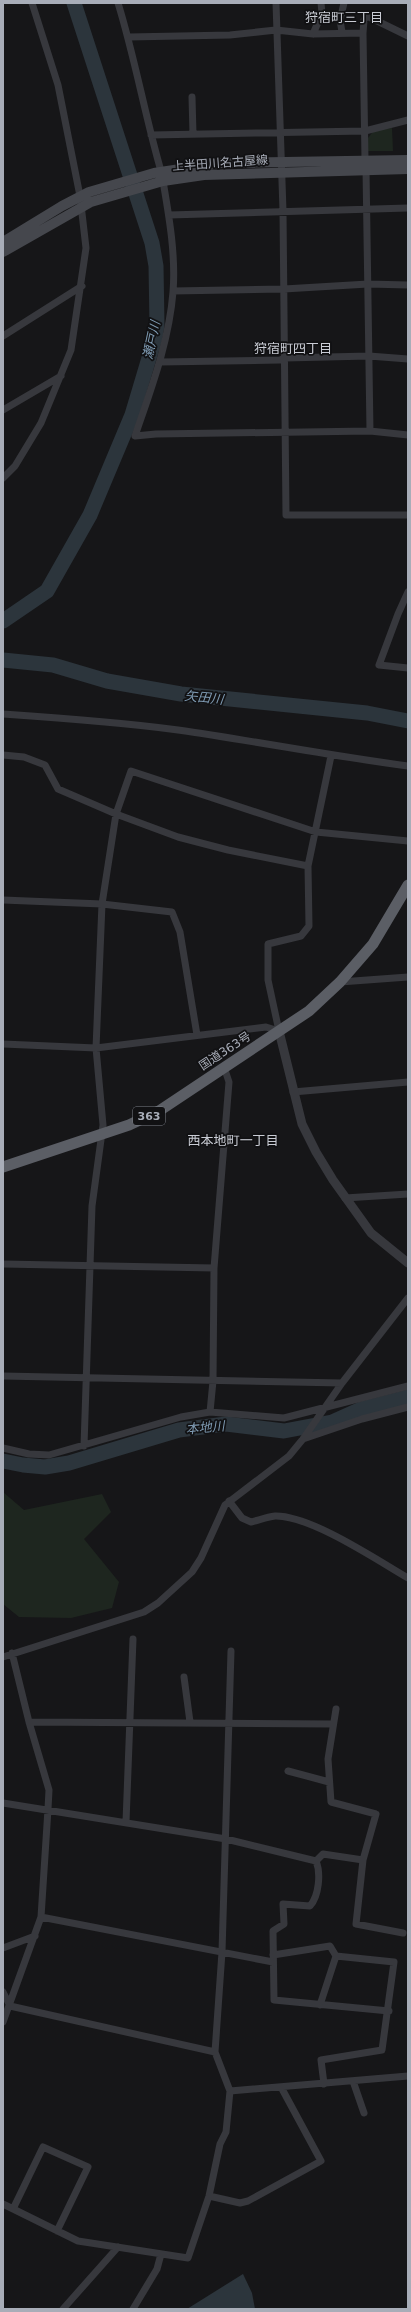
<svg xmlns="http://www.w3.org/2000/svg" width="411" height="2312" font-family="'DejaVu Sans','Noto Sans JP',sans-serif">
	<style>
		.green { fill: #1e261f }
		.water { fill: #2c353c }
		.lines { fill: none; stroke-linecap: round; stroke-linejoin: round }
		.river { stroke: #2c353c; stroke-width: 15 }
		.minor { stroke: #37383d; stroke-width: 7 }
		.tertiary { stroke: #37383d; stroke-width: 9 }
		.secondary { stroke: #45474d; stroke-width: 10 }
		.trunk { stroke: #5b5e65; stroke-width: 11 }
		.labels { text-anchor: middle; stroke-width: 3.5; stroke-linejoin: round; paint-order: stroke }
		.shield { fill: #111113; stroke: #7b7e86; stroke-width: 1 }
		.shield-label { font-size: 11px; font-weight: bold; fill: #a8adb8 }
		.street-label { font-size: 12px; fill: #a8adb8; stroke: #111113 }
		.neighbourhood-label { font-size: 13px; fill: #c9ccd4; stroke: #111113 }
		.water-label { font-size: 13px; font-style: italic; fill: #7f9bb3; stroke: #111113 }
	</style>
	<rect width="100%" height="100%" fill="#161618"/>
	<path class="green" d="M 392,128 L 393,151 L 367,151 L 368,138 L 374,130 Z
		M 3,1492 L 24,1510 L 102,1494 L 111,1512 L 84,1539 L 119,1582 L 112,1608 L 71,1618 L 19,1617 L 3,1604 Z"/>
	<path class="water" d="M 243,2274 L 252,2293 L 255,2309 L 187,2309 Z"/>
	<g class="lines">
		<path class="river" d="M 3,621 L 47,591 L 90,515 L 132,415 L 155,338 L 157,325 L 156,266 L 152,243 L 74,3
			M 3,660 L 53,665 L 107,681 L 181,694 L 367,713 L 408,721
			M 3,1461 L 23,1465 L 45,1467 L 69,1463 L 179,1430 L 226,1424 L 284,1431 L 332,1422 L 361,1409 L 408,1397"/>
		<path class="minor" d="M 118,3 C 135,58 145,116 161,171
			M 276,3 L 283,211 L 286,515 L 408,515
			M 342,32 L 340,20 L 344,3
			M 363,33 L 364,20 L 367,16 L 408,36
			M 313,34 L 322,13 L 321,3
			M 129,37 L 230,35 L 276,30 L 313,34 L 363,33 L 365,160
			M 192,97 L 193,134
			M 151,135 L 365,131 L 408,120
			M 366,169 L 370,431
			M 163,181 C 169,216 176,256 173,292 C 169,342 151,389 135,436 L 156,434 L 370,431 L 408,435
			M 169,215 L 408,208
			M 173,291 L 284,289 L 368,284 L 408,285
			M 3,336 L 82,286
			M 160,362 L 280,360 L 285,358 L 369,356 L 408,359
			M 3,410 L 61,376
			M 3,478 L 15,466 L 41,423 L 71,350 L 86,248 L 80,196 L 58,85 L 32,3
			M 408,592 L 398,614 L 379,665 L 408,668
			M 3,714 C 62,718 120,722 178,730 C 255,741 331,756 408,766
			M 3,755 L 24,757 L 45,765 L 58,789 L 116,814 L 178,837 L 228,850 L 308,866
			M 3,900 L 102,904 L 172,912 L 180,932 L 197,1035
			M 340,982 L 408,977
			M 279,1031 L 268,980 L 268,944 L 301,936 L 309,926 L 308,866 L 331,756
			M 3,1044 L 96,1048 L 266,1027 L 279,1031
			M 293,1092 L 408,1082
			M 345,1198 L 408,1194
			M 3,1264 L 214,1268
			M 3,1376 L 342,1383
			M 210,1412 L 213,1381 L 214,1268 L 229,1082 L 224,1067
			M 303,1439 L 362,1419 L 408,1407
			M 84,1446 L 92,1206 L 103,1125 L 96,1048 L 102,904 L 116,814 L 131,771 L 316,832 L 408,841
			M 3,1448 L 29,1454 L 49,1455 L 181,1417 L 210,1412 L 284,1418 L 408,1386
			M 229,1501 L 242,1518 L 251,1522 C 259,1520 267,1517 275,1516 C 310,1515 377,1560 408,1578
			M 3,1657 L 144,1612 L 158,1603 L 192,1572 L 201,1558 L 225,1505 L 289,1456 L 303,1439 L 342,1383 L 408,1298
			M 184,1677 L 190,1722
			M 29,1722 L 333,1724
			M 288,1771 L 329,1782
			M 3,1803 L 226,1839 L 316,1861 C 321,1873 319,1896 310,1906 L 283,1904 L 284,1924 L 273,1931 L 274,2000 L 389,2011
			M 126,1822 L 133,1639
			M 363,1860 L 356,1924 L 403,1933
			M 316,1861 L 323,1854 L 363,1860 L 376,1814 L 331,1802 L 328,1759 L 336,1709
			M 41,1917 L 273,1962
			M 3,1948 L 35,1936
			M 273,1955 L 330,1946 L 336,1956 L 320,2005
			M 3,1992 L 10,2006
			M 10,2006 L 215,2052
			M 3,2022 L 41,1917 L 48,1809 L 49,1790 L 29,1722 L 12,1653
			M 353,2081 L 364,2113
			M 324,2084 L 321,2060 L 382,2050 L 394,1962 L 336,1956
			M 230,2091 L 408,2076
			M 209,2196 L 240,2203 L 248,2201 L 321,2161 L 281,2087
			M 3,2204 L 78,2241 L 188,2258 L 209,2196 L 220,2144 L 226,2132 L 230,2091 L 215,2052 L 222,1952 L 231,1651
			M 13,2209 L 43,2147 L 88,2167 L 57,2231
			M 63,2309 L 118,2247
			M 133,2309 L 157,2269 L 161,2254"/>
		<path class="tertiary" d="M 279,1031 L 302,1124 L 316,1152 L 333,1180 L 371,1233 L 408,1263"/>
		<path class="secondary" d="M 3,242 L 62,206 L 89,192 L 154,173 L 220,163 L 408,160
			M 3,252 L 91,202 L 163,181 L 204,175 L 408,169"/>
		<path class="trunk" d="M 3,1167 L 129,1125 L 159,1111 L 309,1011 L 340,982 L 373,944 L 408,885"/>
	</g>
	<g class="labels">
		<rect class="shield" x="133" y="1107" width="32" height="18" rx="3"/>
		<g class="shield-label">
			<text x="149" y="1120">363</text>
		</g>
		<g class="street-label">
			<text transform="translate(220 163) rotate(-4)" y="4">上半田川名古屋線</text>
			<text transform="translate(225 1051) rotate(-33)" y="4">国道363号</text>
		</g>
		<g class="neighbourhood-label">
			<text x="344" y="22">狩宿町三丁目</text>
			<text x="293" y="353">狩宿町四丁目</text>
			<text x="233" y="1145">西本地町一丁目</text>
		</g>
		<g class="water-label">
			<text transform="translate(151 340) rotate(-78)" y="5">瀬戸川</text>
			<text transform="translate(204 697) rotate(6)" y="5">矢田川</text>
			<text transform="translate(205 1427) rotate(-5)" y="5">本地川</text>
		</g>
	</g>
	<rect width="411" height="2312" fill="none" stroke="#a8adb8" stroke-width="8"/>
</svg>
